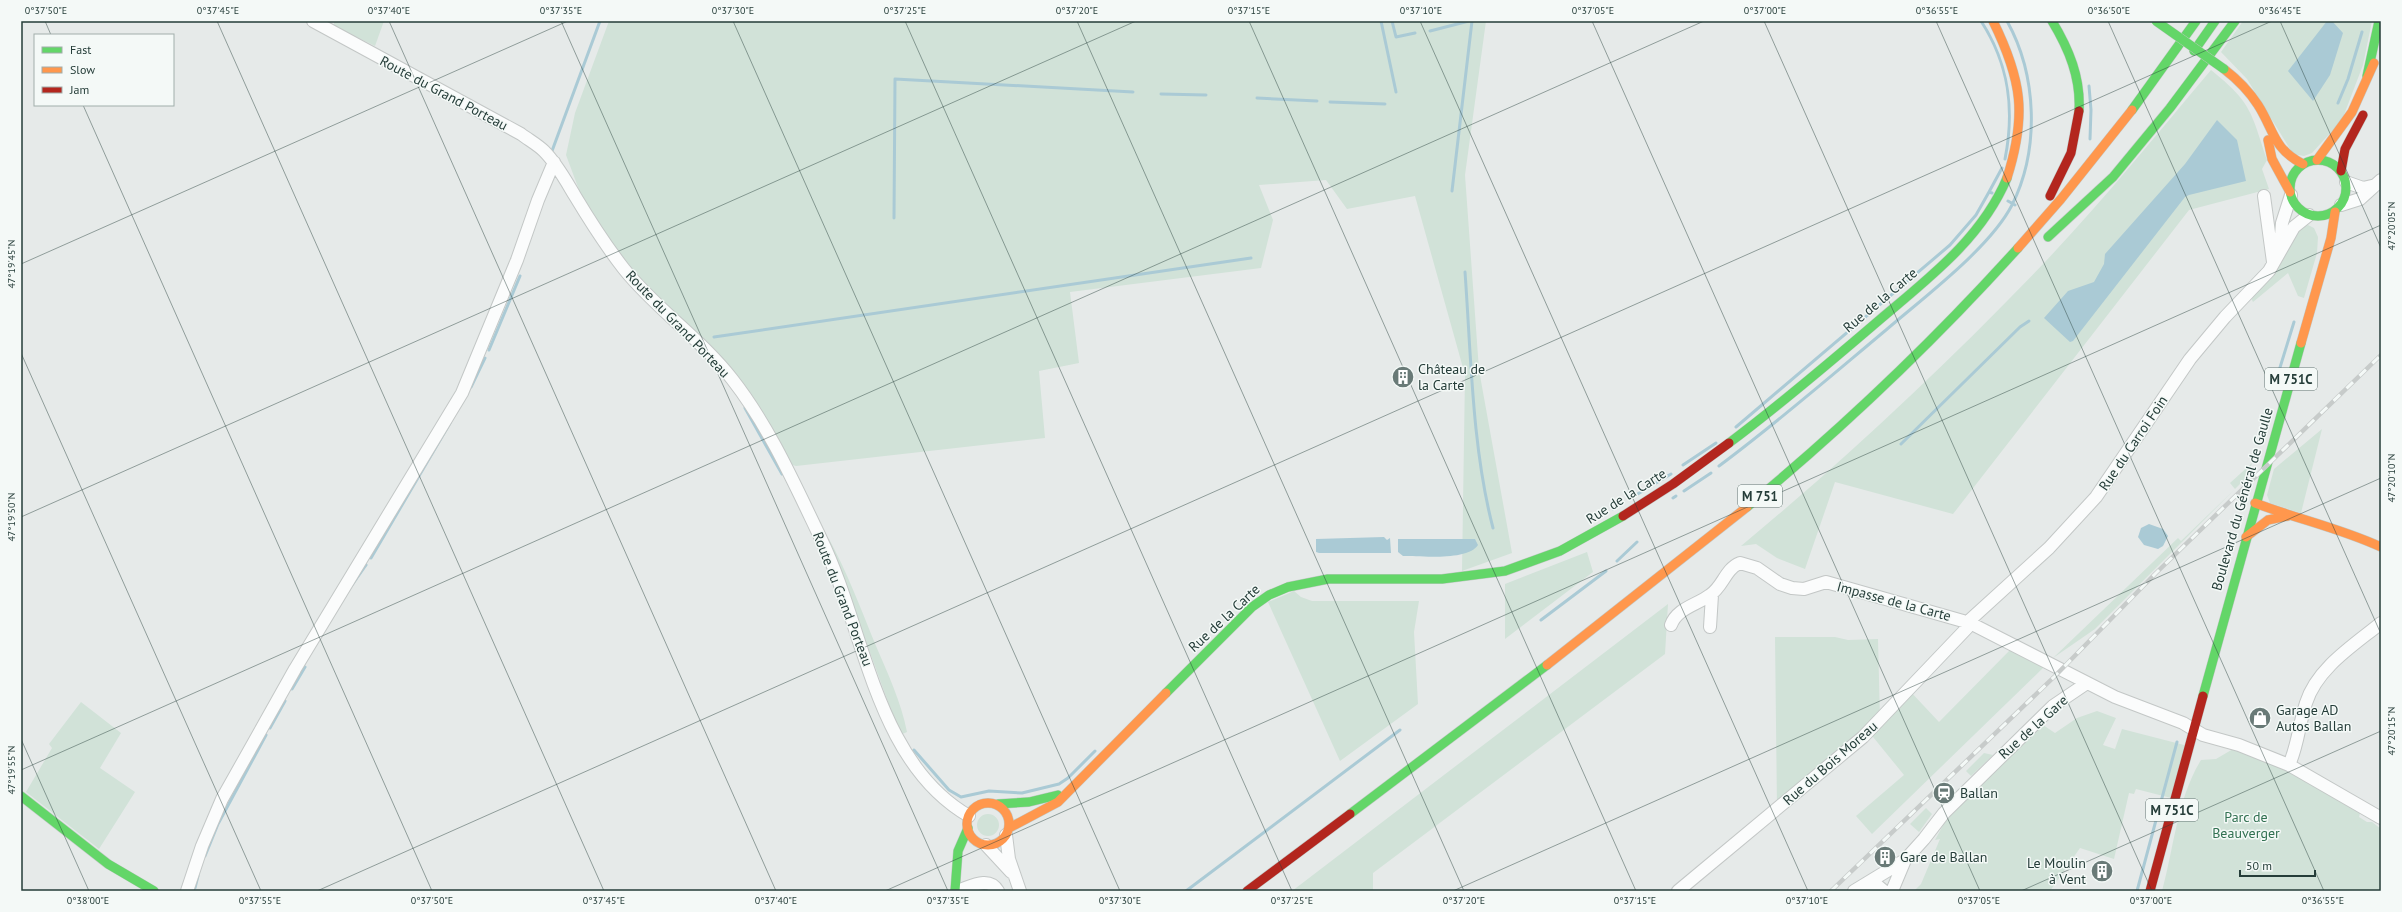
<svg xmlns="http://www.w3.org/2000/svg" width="2402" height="912" font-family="'PT Sans',sans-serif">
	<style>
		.green { fill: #d1e2d8 }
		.water { fill: #aacad5 }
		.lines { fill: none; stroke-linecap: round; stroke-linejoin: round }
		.stream { stroke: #aacad5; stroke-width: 3 }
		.street-casing { stroke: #c3c7c6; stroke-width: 14 }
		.fast-casing { stroke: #c2c8c6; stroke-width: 10 }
		.slow-casing { stroke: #c2c8c6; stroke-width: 10 }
		.jam-casing { stroke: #c2c8c6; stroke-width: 10 }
		.street { stroke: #fbfcfc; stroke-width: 12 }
		.fast { stroke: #63d668; stroke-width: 9 }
		.slow { stroke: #ff974d; stroke-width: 9 }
		.jam { stroke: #b3261e; stroke-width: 9 }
		.rail-casing { stroke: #c7cbca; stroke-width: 4.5 }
		.rail { stroke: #f4f9f7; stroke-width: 3; stroke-dasharray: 9; stroke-linecap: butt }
		.fast-bridge-casing { stroke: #c2c8c6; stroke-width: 10; stroke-linecap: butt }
		.fast-bridge { stroke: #63d668; stroke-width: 9 }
		.ticks { fill: none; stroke: #253d39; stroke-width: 1; stroke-opacity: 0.45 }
		.labels { text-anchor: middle; stroke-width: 3; stroke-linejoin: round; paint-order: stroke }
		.shield { fill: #f4f9f7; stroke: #637572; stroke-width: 1 }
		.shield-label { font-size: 13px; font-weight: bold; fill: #253d39 }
		.street-label { font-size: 14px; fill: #253d39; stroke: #f4f9f7 }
		.poi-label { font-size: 14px; fill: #253d39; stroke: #f4f9f7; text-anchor: start }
		.park-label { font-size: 14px; fill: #327152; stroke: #f4f9f7 }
		.neatline { fill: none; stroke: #253d39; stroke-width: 1.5 }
		.ticks-label { font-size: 10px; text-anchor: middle; fill: #253d39 }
	</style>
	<rect width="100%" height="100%" fill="#e6eae9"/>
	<path class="green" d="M 334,21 L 384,21 L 375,46 L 334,26 Z
		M 609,21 L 1486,21 L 1465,175 L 1479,370 L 1512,553 L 1462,571 L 1465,375 L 1415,196 L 1347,209 L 1326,180 L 1259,185 L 1273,220 L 1261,268 L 1070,292 L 1079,363 L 1039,371 L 1045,438 L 796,466 L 782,462 L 731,378 L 656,304 L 591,222 L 566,155 L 575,113 Z
		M 2243,21 L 2372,21 L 2363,65 L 2342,120 L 2312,153 L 2304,156 L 2293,154 L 2247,79 L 2221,52 Z
		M 2211,70 C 2252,103 2251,112 2267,160 L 2262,169 L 2269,189 L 2189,210 L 1953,514 L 1835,482 L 1805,569 L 1777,558 L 1756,544 L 1741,546 C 1847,458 1948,363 2044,263 C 2102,202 2156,135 2211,70 Z
		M 2308,225 L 2314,228 L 2318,237 L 2317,253 L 2304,298 L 2298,296 L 2288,273 L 2253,302 L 2251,298 L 2277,270 L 2297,232 L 2302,227 Z
		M 2322,429 L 2301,513 L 2270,503 L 2267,495 L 2274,469 Z
		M 2252,463 L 2248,476 L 2095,629 L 2053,658 L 2178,538 L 2181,541 L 2235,489 L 2230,483 Z
		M 828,537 C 847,572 861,609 876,646 C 888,674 901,702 907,732 L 900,735 Z
		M 1587,552 L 1593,572 L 1505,639 L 1505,584 Z
		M 1294,591 L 1301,597 L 1312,601 L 1419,601 L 1414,632 L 1418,704 L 1340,761 L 1268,602 Z
		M 1668,604 L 1665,654 L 1373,873 L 1373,891 L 1292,891 Z
		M 1775,637 L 1835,637 L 1848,640 L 1878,639 L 1880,720 L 1908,689 L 1939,722 L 2010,650 L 2044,667 L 1872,834 L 1856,816 L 1904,775 L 1869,732 L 1777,809 Z
		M 81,702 L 121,733 L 100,768 L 135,792 L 99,849 L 26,792 L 52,748 L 49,744 Z
		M 2097,711 L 2116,718 L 2103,745 L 2115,749 L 2122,729 L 2188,746 L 2175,799 L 2136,789 L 2134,794 L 2129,793 L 2114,859 L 2080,848 L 2050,891 L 1914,891 L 1921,884 L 1940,839 L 1935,840 L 1947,818 L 2043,725 L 2055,733 L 2077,718 Z
		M 2233,749 L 2262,757 L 2360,813 L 2359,817 L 2367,822 L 2372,822 L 2381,829 L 2381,891 L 2162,891 C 2174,848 2177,799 2201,760 L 2216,759 Z
		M 1984,753 L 1993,755 L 1971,776 L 1966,771 Z
		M 1926,808 L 1932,814 L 1919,832 L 1910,824 Z
		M977 825a11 11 0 1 1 22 0a11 11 0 1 1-22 0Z"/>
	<path class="water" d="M 2327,21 L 2332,21 L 2343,33 L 2330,75 L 2313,101 L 2288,71 Z
		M 2217,120 L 2237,140 L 2246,181 L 2189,195 L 2185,197 L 2073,341 L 2070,342 L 2044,318 L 2068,291 L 2094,282 L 2104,264 L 2105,254 L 2185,164 Z
		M 2149,524 L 2163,529 L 2168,536 L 2163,546 L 2158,549 L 2144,545 L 2138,537 L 2141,528 Z
		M 1384,537 L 1387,540 L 1390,538 L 1391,553 L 1319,553 L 1316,552 L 1316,539 Z
		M 1398,539 L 1475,539 L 1478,545 C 1468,561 1421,556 1403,556 L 1398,552 Z"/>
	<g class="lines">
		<path class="stream" d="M 1381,21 L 1396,92
			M 1392,21 L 1396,37 L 1415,33
			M 1981,21 C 2009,64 2015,109 2005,159
			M 1430,31 L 1469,21
			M 2089,86 L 2091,110 L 2090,139
			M 1161,94 L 1206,95
			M 1257,98 L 1317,101
			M 1330,102 L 1385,104
			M 2338,103 L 2348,79 L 2362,32
			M 552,151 L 600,21
			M 1452,191 L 1472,21
			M 1989,192 L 2002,168
			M 2008,201 L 2015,205
			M 894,218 L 895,79 L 1133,92
			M 1465,272 C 1471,354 1472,448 1493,528
			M 714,337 L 1251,258
			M 489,350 L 520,276
			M 2278,374 L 2294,322
			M 471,387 L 485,358
			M 745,408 L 782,474
			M 1736,427 L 1950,245 L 1976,215 L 1989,192 L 1992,193
			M 1901,444 L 2020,327 L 2029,321
			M 1683,465 L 1716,443
			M 1719,466 C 1777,423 1831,376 1886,330 C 1923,298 1990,248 2012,205 C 2040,149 2037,75 2007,21
			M 1684,491 L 1711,473
			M 1631,498 L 1671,474
			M 1673,498 L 1676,496
			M 1613,509 L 1621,504
			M 371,558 L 450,423
			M 1617,561 L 1637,542
			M 352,585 L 366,565
			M 1541,620 L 1606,571
			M 292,689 L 305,667
			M 270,728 L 285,701
			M 914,750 L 949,790 L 961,797 L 989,791 L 1022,793 L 1059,784 L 1068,778 L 1095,751
			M 205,856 L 218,824 L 266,735
			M 195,888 L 198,876
			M 1186,891 L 1400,730
			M 2137,891 L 2177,742"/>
		<g class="street-casing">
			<path id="street" d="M 313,21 L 521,134 C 529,140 538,145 544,151 C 557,164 566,181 575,196 C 590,221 606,246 624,269 C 656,309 700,338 732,379 C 769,426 795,485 821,539 C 865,629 875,762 969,816
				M 2346,182 L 2363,188 L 2376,185
				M 2264,196 L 2273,262
				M 2341,205 L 2360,199 L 2381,180
				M 2280,249 L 2282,223 L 2291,195
				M 1671,625 C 1677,608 1697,605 1710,595 C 1723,587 1725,569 1740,563 L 1757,568 L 1780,584 L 1792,588 L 1804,589 L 1826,582 L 1970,623 L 2115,697 L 2183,723 L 2203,735 L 2239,745 L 2289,765 L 2381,818
				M 1710,627 L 1712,595
				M 2289,765 C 2298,745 2299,724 2306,703 C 2317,668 2354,645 2381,623
				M 1006,835 L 1009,859 L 1020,891
				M 986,845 L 1011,872
				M 1867,883 L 1878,886 L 1884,891
				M 187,891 L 202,846 L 222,799 L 295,669 L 462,393 L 517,260 L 538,200 L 554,162
				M 957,891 C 970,887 989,875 998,891
				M 1678,891 L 1863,737 L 1967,628 L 1971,619 L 2049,548 L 2096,497 L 2190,359 L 2225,317 L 2269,271 L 2294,227 L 2309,215
				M 1854,891 L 1905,860 L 1924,839 L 1944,813 L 2002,756 L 2053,706 L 2087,683
				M 1892,891 L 1905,860"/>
		</g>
		<g class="fast-casing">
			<path id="fast" d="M 2052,21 C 2069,49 2081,78 2079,111
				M 2194,51 L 2215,21
				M 2367,76 L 2379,21
				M 2132,110 L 2196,21
				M2290 188a28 28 0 1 1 56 0a28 28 0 1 1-56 0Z
				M 2048,237 L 2113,177 L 2170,108 L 2235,21
				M 1729,443 C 1780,405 1828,364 1877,322 C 1926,280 1981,240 2007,178
				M 1747,507 C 1844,427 1934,341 2018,248
				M 1166,693 L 1252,607 L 1269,595 L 1288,587 L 1328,579 L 1442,579 L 1505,571 L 1560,551 L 1623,516
				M 2203,696 L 2301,343
				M 21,796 L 108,864 L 154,891
				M 998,804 L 1029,802 L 1058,795
				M 1350,814 L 1547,665
				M 955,891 L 958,851 L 968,828"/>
		</g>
		<g class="slow-casing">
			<path id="slow" d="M 1993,21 C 2022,80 2027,115 2007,178
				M 2224,69 C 2237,79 2249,91 2258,105 C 2274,130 2273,149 2303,164
				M 2268,140 L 2272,159 L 2290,192
				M 2317,160 L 2352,112 L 2374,63
				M 2018,248 L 2061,199 L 2132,110
				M 2301,343 L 2331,238 L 2335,212
				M 2255,503 C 2297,519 2340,528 2381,547
				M 2246,537 L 2268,520 L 2288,516
				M 1547,665 L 1747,507
				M967 824a21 21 0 1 1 42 0a21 21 0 1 1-42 0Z
				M 1009,828 L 1058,802 L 1166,693"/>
		</g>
		<g class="jam-casing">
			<path id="jam" d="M 2341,171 L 2345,149 L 2363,115
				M 2050,196 L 2071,153 L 2079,111
				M 1623,516 L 1673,484 L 1729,443
				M 1247,891 L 1350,814
				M 2150,891 L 2203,696"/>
		</g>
		<use href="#street" class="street"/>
		<use href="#fast" class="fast"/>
		<use href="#slow" class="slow"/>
		<use href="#jam" class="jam"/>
		<g class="rail-casing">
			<path id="rail" d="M 1831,891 L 2055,676 L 2156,573 L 2381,355"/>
		</g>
		<use href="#rail" class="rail"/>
		<g class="fast-bridge-casing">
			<path id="fast-bridge" d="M 2156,21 L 2224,69"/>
		</g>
		<use href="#fast-bridge" class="fast-bridge"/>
	</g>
	<path class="ticks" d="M 45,21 L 51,35M 217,21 L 604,891M 389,21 L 776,891M 561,21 L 948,891M 733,21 L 1120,891M 905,21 L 1292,891M 1077,21 L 1464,891M 1249,21 L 1636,891M 1420,21 L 1808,891M 1592,21 L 1980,891M 1764,21 L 2152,891M 1936,21 L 2324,891M 2108,21 L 2381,634M 2280,21 L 2381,248M 83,105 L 432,891M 21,264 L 568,21M 21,353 L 261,891M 21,517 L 1136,21M 21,739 L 89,891M 21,770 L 1704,21M 317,891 L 2272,21M 885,891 L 2381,225M 1453,891 L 2381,478M 2021,891 L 2381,731"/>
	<defs>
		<g id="building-disc" transform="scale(1.15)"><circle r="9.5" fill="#697a77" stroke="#f4f9f7"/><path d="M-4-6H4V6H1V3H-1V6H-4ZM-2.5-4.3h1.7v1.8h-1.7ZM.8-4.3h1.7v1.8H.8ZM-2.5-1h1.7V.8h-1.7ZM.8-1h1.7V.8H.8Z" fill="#fff"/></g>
		<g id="shop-disc" transform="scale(1.15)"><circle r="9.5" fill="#697a77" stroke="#f4f9f7"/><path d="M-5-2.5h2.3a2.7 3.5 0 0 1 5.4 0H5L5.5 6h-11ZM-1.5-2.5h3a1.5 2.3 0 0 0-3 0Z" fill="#fff"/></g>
		<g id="station-disc" transform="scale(1.15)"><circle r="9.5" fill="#697a77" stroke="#f4f9f7"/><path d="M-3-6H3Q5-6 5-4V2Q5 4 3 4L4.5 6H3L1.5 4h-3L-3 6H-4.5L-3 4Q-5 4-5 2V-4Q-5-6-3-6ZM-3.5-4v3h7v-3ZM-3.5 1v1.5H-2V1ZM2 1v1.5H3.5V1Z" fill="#fff"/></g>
	</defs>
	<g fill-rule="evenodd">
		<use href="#building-disc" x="1403" y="377"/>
		<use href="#shop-disc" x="2260" y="718"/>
		<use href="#station-disc" x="1944" y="793"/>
		<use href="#building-disc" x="1885" y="857"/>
		<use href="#building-disc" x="2102" y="871"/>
	</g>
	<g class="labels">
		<g class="shield">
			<rect x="2265" y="368" width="52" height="22" rx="3"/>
			<rect x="1738" y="485" width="44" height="22" rx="3"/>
			<rect x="2146" y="799" width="52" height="22" rx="3"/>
		</g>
		<g class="shield-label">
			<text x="2291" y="384">M 751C</text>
			<text x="1760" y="501">M 751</text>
			<text x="2172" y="815">M 751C</text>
		</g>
		<g class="street-label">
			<text transform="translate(444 93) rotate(28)" y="5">Route du Grand Porteau</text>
			<text transform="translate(1880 300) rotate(-40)" y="5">Rue de la Carte</text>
			<text transform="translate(678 324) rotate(46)" y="5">Route du Grand Porteau</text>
			<text transform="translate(2133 443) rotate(-56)" y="5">Rue du Carroi Foin</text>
			<text transform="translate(1626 496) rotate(-32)" y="5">Rue de la Carte</text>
			<text transform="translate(2242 499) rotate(-74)" y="5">Boulevard du Général de Gaulle</text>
			<text transform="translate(843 599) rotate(69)" y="5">Route du Grand Porteau</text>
			<text transform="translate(1894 601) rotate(15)" y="5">Impasse de la Carte</text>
			<text transform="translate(1224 618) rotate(-43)" y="5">Rue de la Carte</text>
			<text transform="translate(2033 727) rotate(-42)" y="5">Rue de la Gare</text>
			<text transform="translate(1830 763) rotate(-41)" y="5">Rue du Bois Moreau</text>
		</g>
		<g class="poi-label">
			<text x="1418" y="374">Château de<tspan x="1418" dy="16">la Carte</tspan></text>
			<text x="2276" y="715">Garage AD<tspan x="2276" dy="16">Autos Ballan</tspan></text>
			<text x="1960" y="798">Ballan</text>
			<text x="1900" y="862">Gare de Ballan</text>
			<text x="2086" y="868" text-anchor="end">Le Moulin<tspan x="2086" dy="16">à Vent</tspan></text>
		</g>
		<g class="park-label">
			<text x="2246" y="822">Parc de<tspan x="2246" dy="16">Beauverger</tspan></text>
		</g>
	</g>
	<rect width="2402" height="912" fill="none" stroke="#f4f9f7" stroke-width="44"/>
	<rect x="34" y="34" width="140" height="72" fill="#f4f9f7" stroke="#a1aeab"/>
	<rect x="42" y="47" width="20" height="6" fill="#63d668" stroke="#a1aeab"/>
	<text x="70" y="54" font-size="12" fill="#253d39">Fast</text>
	<rect x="42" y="67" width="20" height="6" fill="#ff974d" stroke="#a1aeab"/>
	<text x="70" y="74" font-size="12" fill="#253d39">Slow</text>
	<rect x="42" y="87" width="20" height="6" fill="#b3261e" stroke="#a1aeab"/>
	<text x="70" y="94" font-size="12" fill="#253d39">Jam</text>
	<path d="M2240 870v6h75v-6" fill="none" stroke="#253d39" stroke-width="2"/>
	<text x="2246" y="870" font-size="12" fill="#253d39" stroke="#f4f9f7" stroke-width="3" paint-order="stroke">50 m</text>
	<rect x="22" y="22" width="2358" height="868" class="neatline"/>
	<g class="ticks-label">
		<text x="46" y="14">0°37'50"E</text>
		<text x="218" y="14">0°37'45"E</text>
		<text x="389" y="14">0°37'40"E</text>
		<text x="561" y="14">0°37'35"E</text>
		<text x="733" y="14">0°37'30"E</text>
		<text x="905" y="14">0°37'25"E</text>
		<text x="1077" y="14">0°37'20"E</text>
		<text x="1249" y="14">0°37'15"E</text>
		<text x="1421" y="14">0°37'10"E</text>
		<text x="1593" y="14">0°37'05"E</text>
		<text x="1765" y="14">0°37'00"E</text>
		<text x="1937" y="14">0°36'55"E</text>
		<text x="2109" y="14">0°36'50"E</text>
		<text x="2280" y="14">0°36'45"E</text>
		<text transform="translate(2391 226) rotate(-90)" y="4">47°20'05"N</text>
		<text transform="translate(11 264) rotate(-90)" y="4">47°19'45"N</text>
		<text transform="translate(2391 478) rotate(-90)" y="4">47°20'10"N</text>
		<text transform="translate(11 517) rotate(-90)" y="4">47°19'50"N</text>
		<text transform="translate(2391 731) rotate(-90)" y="4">47°20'15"N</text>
		<text transform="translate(11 770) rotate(-90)" y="4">47°19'55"N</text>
		<text x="88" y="904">0°38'00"E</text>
		<text x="260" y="904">0°37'55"E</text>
		<text x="432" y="904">0°37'50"E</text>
		<text x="604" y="904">0°37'45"E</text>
		<text x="776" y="904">0°37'40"E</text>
		<text x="948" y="904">0°37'35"E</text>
		<text x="1120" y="904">0°37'30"E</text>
		<text x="1292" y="904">0°37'25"E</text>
		<text x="1464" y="904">0°37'20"E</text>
		<text x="1635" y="904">0°37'15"E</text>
		<text x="1807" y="904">0°37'10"E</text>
		<text x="1979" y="904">0°37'05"E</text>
		<text x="2151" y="904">0°37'00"E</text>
		<text x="2323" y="904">0°36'55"E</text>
	</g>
</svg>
